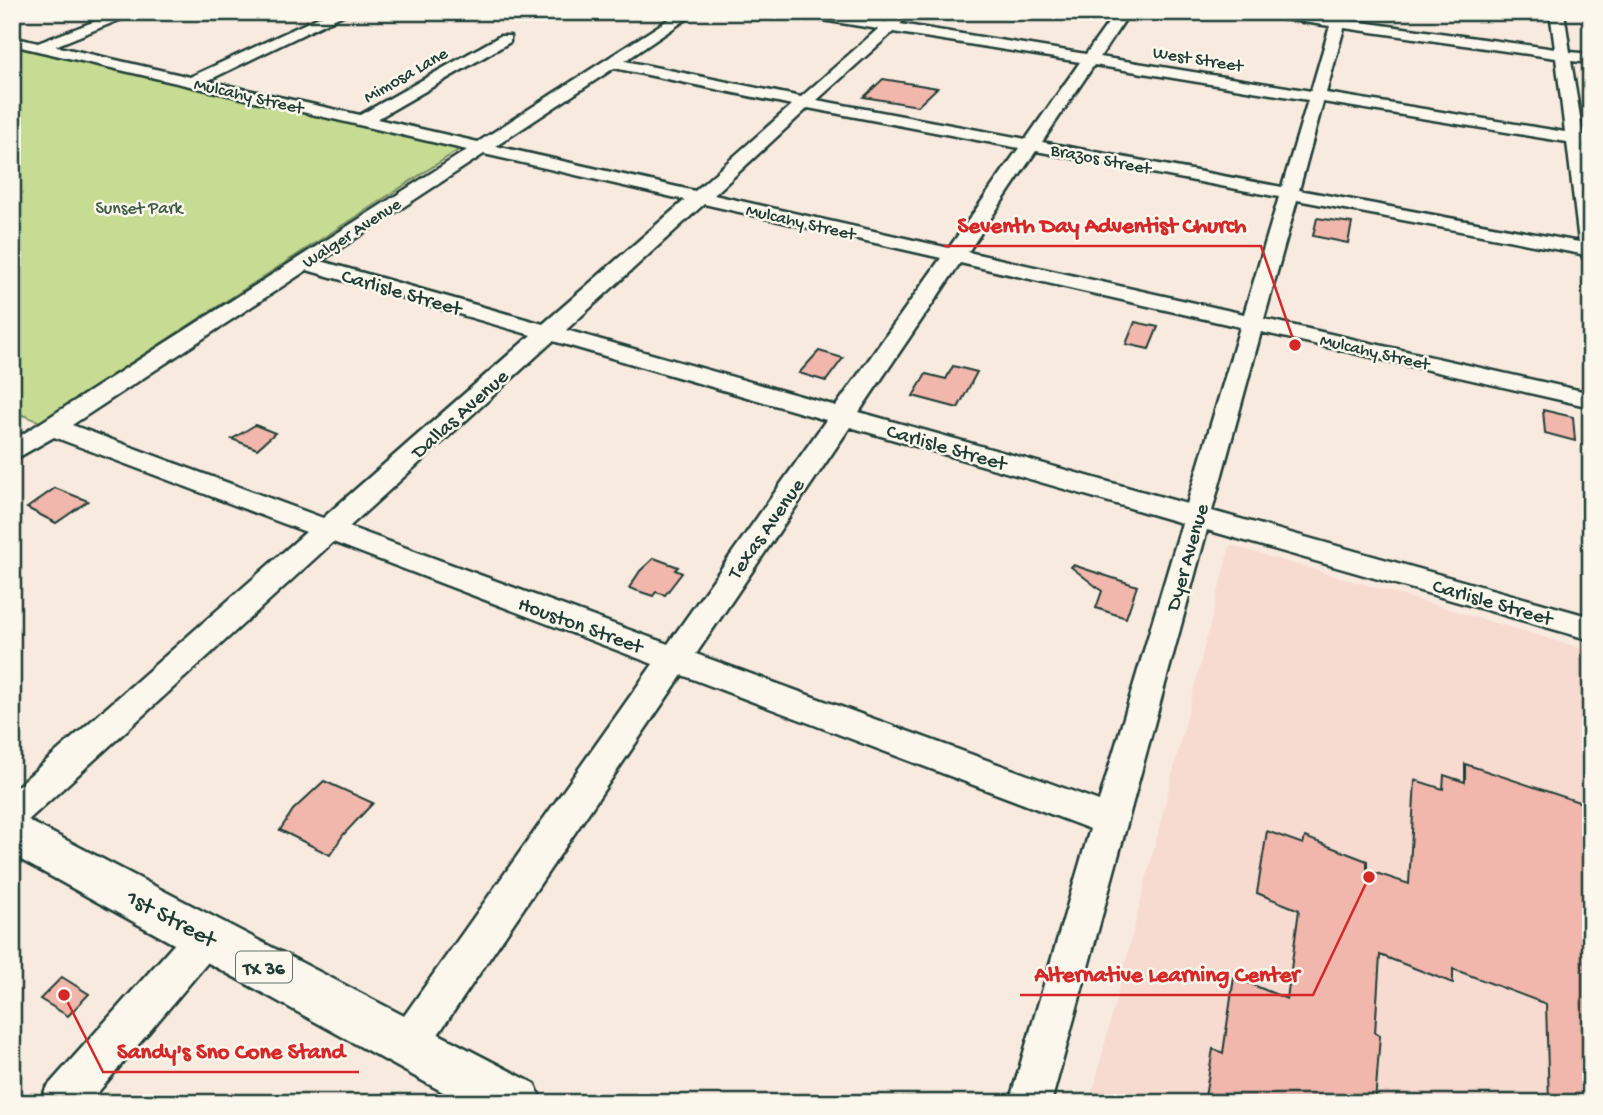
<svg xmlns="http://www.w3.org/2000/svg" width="1603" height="1115" font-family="'Gochi Hand',sans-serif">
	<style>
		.built { fill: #f7dad0 }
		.green { fill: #c6dc92; stroke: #728c63; stroke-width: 2 }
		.building { fill: #f1b6ac; stroke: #1f3d34; stroke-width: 2 }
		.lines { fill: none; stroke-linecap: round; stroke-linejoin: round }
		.minor-casing { stroke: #1f3d34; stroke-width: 5 }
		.major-casing { stroke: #1f3d34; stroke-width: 5 }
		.minor { fill: #fbf7ec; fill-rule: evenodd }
		.major { fill: #fbf7ec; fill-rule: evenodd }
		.labels { text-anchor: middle; stroke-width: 5; stroke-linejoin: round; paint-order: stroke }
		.far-street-label { font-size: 18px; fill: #1f3d34; stroke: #fbf7ec }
		.far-park-label { font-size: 18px; fill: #405d47; stroke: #fbf7ec }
		.shield { fill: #fbf7ec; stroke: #61756b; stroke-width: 2 }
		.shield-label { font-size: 19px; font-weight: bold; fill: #1f3d34 }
		.street-label { font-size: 21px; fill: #1f3d34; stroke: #fbf7ec }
		.near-street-label { font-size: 24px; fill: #1f3d34; stroke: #fbf7ec }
		.leader { fill: none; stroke: #d62828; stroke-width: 2.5 }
		.callout-dot { fill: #d62828; stroke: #fbf7ec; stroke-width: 2.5 }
		.callout-label { font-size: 23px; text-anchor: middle; font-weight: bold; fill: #d62828; stroke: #fbf7ec; stroke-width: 5; stroke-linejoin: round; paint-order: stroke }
	</style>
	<rect width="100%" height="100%" fill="#f9eadf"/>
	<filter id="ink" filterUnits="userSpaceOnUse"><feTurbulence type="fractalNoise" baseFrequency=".0143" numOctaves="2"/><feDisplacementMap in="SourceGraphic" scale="14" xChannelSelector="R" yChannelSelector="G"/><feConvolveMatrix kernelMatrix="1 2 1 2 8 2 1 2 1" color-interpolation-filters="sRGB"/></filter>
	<g filter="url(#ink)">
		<path class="built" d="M 1230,545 L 1591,651 L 1591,1103 L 1090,1103 Z"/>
		<path class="green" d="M 12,46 L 460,149 L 40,422 L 12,411 Z"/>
		<path class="building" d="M 883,79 L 937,88 L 918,106 L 864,97 Z
			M 1317,218 L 1352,223 L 1348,243 L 1313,236 Z
			M 1135,322 L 1158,327 L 1149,349 L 1126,344 Z
			M 819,351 L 843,358 L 826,381 L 799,373 Z
			M 953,366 L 977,372 L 958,408 L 913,396 L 926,374 L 946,379 Z
			M 1543,410 L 1573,417 L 1575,441 L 1545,433 Z
			M 255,425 L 275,433 L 257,449 L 232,439 Z
			M 55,488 L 88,501 L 56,523 L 27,508 Z
			M 654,558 L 678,567 L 675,570 L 682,573 L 665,595 L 656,592 L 653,596 L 629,588 L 640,571 Z
			M 1073,565 L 1137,586 L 1126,618 L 1096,608 L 1102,591 L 1071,567 Z
			M 1465,764 L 1591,806 L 1591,1103 L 1549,1103 L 1546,1004 L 1453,969 L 1453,983 L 1380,955 L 1375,1033 L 1380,1035 L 1375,1103 L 1204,1103 L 1213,1049 L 1223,1053 L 1234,977 L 1287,999 L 1299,910 L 1257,893 L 1267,831 L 1303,844 L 1305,837 L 1367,861 L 1367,870 L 1409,884 L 1415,780 L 1443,789 L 1444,775 L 1465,782 Z
			M 324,781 L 373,803 L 343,835 L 330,855 L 280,830 L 293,810 Z
			M 62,977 L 89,994 L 68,1016 L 40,999 Z"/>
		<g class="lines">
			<g class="minor-casing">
				<path id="minor" d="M 119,12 L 139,12 L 55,46 L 190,77 L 330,12 L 349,12 L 207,81 L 360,115 L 500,36 L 510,36 L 510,42 L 377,119 L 478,142 L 680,12 L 697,12 L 625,61 L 801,97 L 878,29 L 798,16 L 791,12 L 825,12 L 886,22 L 898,12 L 913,12 L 900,24 L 1086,54 L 1116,12 L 1130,12 L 1100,57 L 1311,91 L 1330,26 L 1263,16 L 1256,12 L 1294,12 L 1332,18 L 1334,12 L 1348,12 L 1346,20 L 1555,49 L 1550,12 L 1564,12 L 1570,52 L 1591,54 L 1591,63 L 1571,61 L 1583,135 L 1591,136 L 1591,146 L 1584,145 L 1591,188 L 1591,261 L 1584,259 L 1581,254 L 1297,200 L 1264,319 L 1591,393 L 1591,407 L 1261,332 L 1212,511 L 1591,617 L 1591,640 L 1207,530 L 1051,1103 L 1009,1103 L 1090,829 L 682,675 L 422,1058 L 408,1064 L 394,1058 L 388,1044 L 394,1030 L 653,664 L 333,542 L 24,824 L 12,828 L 12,791 L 306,532 L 54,437 L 12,461 L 12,441 L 467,150 L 12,45 L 12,37 L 38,43 ZM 1344,28 L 1556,58 L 1565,132 L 1326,93 ZM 893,32 L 1080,62 L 1026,139 L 817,100 ZM 1094,65 L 1308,100 L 1282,187 L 1042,142 ZM 614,68 L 792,105 L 695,191 L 496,146 ZM 1323,102 L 1567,142 L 1579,242 L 1299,190 ZM 808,108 L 1019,148 L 949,248 L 714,195 ZM 1036,151 L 1279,197 L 1244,314 L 968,252 ZM 484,154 L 685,200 L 543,324 L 321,261 ZM 704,204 L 941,258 L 836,406 L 566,330 ZM 960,263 L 1240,327 L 1187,504 L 859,412 ZM 307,270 L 531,335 L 323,518 L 72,425 ZM 553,341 L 826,420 L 668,644 L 349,527 ZM 850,427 L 1182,523 L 1099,801 L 696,654 Z
					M 206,918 L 219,923 L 225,936 L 219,949 L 89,1103 L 40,1103 L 46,1088 L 193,923 Z"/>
			</g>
			<g class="major-casing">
				<path id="major" d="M 12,812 L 535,1084 L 542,1103 L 463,1103 L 12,855 Z"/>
			</g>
			<use href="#minor" class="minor"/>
			<use href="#major" class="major"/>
		</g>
	</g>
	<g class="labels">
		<g class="far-street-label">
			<text transform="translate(1198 58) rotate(9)" y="6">West Street</text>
			<text transform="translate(405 74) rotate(-30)" y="6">Mimosa Lane</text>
			<text transform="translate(249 95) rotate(13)" y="6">Mulcahy Street</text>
			<text transform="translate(1101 158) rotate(11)" y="6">Brazos Street</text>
			<text transform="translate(801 221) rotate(13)" y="6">Mulcahy Street</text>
			<text transform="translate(351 232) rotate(-33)" y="6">Walger Avenue</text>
			<text transform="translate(1375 351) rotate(13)" y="6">Mulcahy Street</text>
		</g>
		<g class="far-park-label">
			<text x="139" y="213">Sunset Park</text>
		</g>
		<rect class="shield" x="236" y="951.5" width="56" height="31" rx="5"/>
		<g class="shield-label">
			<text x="264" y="974">TX 36</text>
		</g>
		<g class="street-label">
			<text transform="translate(402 291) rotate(16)" y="7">Carlisle Street</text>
			<text transform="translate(459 413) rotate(-42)" y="7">Dallas Avenue</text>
			<text transform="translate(947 446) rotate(16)" y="7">Carlisle Street</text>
			<text transform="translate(765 528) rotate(-55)" y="7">Texas Avenue</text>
			<text transform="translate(1186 557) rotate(-74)" y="7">Dyer Avenue</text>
			<text transform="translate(1493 601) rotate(16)" y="7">Carlisle Street</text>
			<text transform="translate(581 624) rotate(20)" y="7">Houston Street</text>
		</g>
		<g class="near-street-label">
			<text transform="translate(172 917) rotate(28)" y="8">1st Street</text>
		</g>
	</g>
	<path class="leader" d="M1295 345L1261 246H944M1369 877L1313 995H1020M64 995L103 1072H359"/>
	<g class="callout-dot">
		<circle cx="1295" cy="345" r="7"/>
		<circle cx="1369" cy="877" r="7"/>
		<circle cx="64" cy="995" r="7"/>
	</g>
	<g class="callout-label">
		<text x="1102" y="232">Seventh Day Adventist Church</text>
		<text x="1167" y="981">Alternative Learning Center</text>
		<text x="231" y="1058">Sandy's Sno Cone Stand</text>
	</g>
	<rect width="1603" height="1115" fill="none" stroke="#fbf7ec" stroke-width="42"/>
	<rect x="21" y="21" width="1561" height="1073" fill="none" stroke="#1f3d34" stroke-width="2.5" filter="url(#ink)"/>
</svg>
